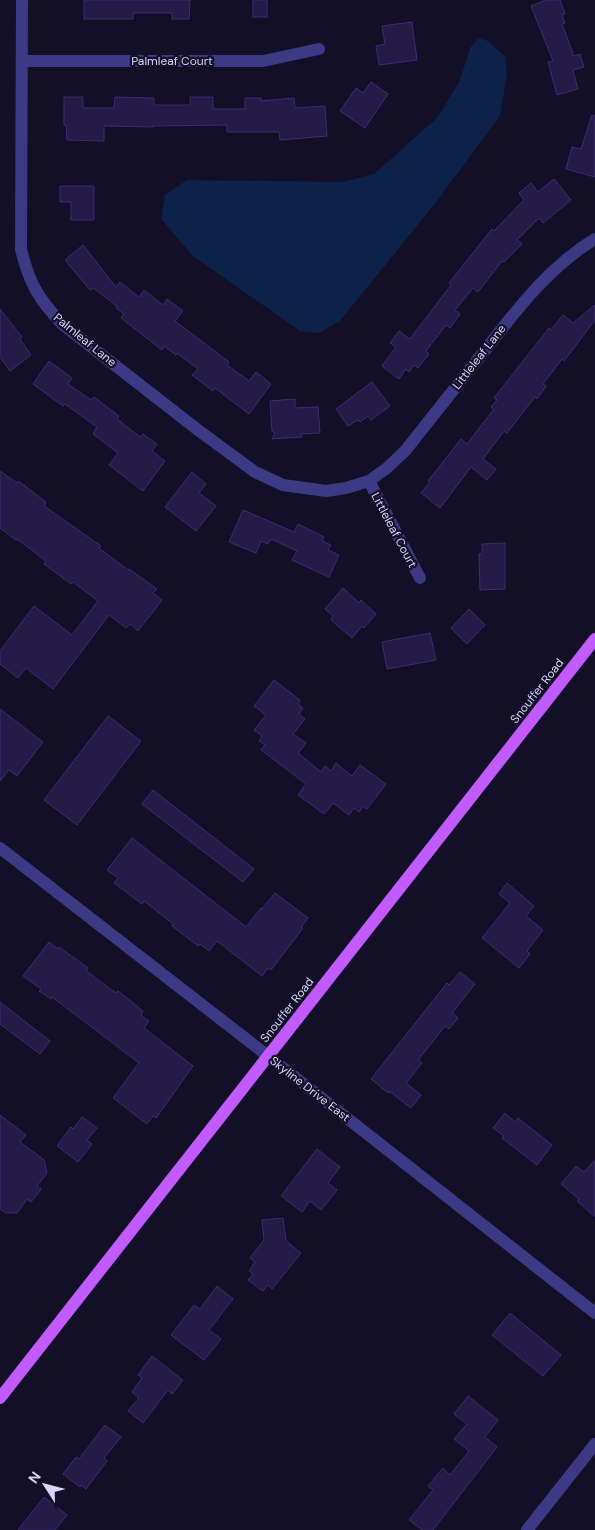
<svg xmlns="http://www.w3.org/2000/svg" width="595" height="1530" font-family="'DM Sans',sans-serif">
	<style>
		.water { fill: #0c2248 }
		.building { fill: #241b47; stroke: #3b2d73 }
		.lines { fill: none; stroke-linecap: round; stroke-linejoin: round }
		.minor { stroke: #3d3a85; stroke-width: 12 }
		.major { stroke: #c25bff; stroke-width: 12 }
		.labels { text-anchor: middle; stroke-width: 4.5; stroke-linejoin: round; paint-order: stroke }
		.street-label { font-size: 12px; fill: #d9d4ff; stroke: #130f26 }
	</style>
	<rect width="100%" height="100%" fill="#130f26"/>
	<path class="water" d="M 478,38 L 488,41 L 505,56 L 507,74 L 500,116 L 437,201 L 340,321 L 319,333 L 300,331 L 193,256 L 161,219 L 165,195 L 187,180 L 343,182 L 374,174 L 438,117 L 460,80 L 470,48 Z"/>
	<path class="building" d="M 84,0 L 190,0 L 189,19 L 172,19 L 172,13 L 133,13 L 133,19 L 84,19 Z
		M 253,0 L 267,0 L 267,17 L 253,17 Z
		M 546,0 L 560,0 L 565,14 L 562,15 L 565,23 L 562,24 L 574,56 L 580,54 L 584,67 L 573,70 L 578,89 L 557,95 L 548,62 L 553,61 L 531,6 Z
		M 412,22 L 417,60 L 379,65 L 376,46 L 385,44 L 382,26 Z
		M 371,82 L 388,94 L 365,128 L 340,111 L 356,88 L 363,93 Z
		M 64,97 L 83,97 L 83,108 L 114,108 L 115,97 L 154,98 L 154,105 L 190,105 L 190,97 L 213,97 L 213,109 L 245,109 L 245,98 L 261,98 L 261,101 L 294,98 L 295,108 L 325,106 L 327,136 L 280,140 L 279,132 L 227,132 L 227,125 L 153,126 L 153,127 L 104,126 L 104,141 L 67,140 L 66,125 L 64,125 Z
		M 592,115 L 595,116 L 595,177 L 566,169 L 572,147 L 581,149 Z
		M 554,179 L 571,200 L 543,223 L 539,218 L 517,240 L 522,244 L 504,262 L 502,261 L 478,292 L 473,288 L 455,310 L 460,314 L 450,328 L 446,325 L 426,351 L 429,354 L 418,368 L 414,365 L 409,372 L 406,369 L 399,379 L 382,366 L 396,347 L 390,343 L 399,331 L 410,339 L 451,285 L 449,283 L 492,229 L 494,231 L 524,200 L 519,193 L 531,183 L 538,192 Z
		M 60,186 L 94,186 L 94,220 L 71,220 L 71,202 L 60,202 Z
		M 83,245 L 116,287 L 120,282 L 139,297 L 144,290 L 163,305 L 167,299 L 183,311 L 175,321 L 229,362 L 227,365 L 249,381 L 256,372 L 271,384 L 249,414 L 215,388 L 213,391 L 192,375 L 198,369 L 177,353 L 176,355 L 164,346 L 162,350 L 121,318 L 124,314 L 116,308 L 117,306 L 93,288 L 90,290 L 65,260 Z
		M 595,305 L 595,320 L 564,361 L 562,359 L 543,384 L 546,386 L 537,399 L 535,397 L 507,433 L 504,431 L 483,459 L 496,469 L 487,480 L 471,467 L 440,508 L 421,493 L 430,482 L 428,481 L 461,439 L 467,444 L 494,409 L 491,407 L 497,400 L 494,398 L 549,328 L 551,330 L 563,315 L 573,323 Z
		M 0,309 L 22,337 L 20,339 L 31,355 L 10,371 L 0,357 Z
		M 49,361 L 72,378 L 68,384 L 91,400 L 94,397 L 119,416 L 117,419 L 140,437 L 143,434 L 157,444 L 152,451 L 165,461 L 143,491 L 109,465 L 118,453 L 93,434 L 97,427 L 65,404 L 63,406 L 33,384 Z
		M 372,382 L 390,406 L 371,420 L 368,416 L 360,422 L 358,420 L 348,426 L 336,409 Z
		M 295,399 L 295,408 L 318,407 L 320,433 L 301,434 L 302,437 L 272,439 L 275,433 L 272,431 L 270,401 Z
		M 0,471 L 17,483 L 18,481 L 29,489 L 46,502 L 44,506 L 101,546 L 99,548 L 128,570 L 129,569 L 157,589 L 153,593 L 162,600 L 138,631 L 130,624 L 126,628 L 109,615 L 53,689 L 26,668 L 18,678 L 0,664 L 0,651 L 34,606 L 72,635 L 98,601 L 73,582 L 71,584 L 44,564 L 46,561 L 17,539 L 16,540 L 0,528 Z
		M 192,472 L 206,484 L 199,493 L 216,506 L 196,531 L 165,507 Z
		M 243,510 L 294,532 L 298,524 L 324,537 L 322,541 L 331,545 L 328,550 L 339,555 L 329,577 L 292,560 L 297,551 L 271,539 L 268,544 L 261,541 L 256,553 L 229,542 Z
		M 505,543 L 505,589 L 480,590 L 479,554 L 482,554 L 482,544 Z
		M 343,588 L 359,603 L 361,600 L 376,614 L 364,628 L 362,626 L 352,638 L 331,620 L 333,616 L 325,609 Z
		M 469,609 L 485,625 L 467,644 L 451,628 Z
		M 430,633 L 436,660 L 387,669 L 382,642 Z
		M 274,680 L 300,700 L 298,704 L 303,708 L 299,714 L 305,719 L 293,734 L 306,743 L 298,753 L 321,772 L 325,766 L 331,771 L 336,763 L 352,776 L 360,765 L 386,784 L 367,809 L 363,806 L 359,812 L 354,808 L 349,815 L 333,803 L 324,814 L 298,795 L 306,784 L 261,750 L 265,745 L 259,741 L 262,736 L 254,730 L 266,715 L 254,706 Z
		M 0,709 L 43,742 L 17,776 L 9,770 L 0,781 Z
		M 108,716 L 141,741 L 77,825 L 44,800 Z
		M 153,790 L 254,869 L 243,882 L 142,804 Z
		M 132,838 L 246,927 L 261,908 L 262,909 L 275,893 L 308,918 L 301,927 L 303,928 L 271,970 L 268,968 L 262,976 L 217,941 L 209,951 L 200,944 L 198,946 L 172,926 L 173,924 L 144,901 L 142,904 L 114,883 L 118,878 L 107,870 Z
		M 507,883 L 534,906 L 526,916 L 543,930 L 527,951 L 530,954 L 519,968 L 482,938 L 510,903 L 499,894 Z
		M 49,942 L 58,949 L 59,947 L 88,968 L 86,971 L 116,993 L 118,991 L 143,1011 L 141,1015 L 149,1021 L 144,1028 L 193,1066 L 156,1118 L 153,1116 L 147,1124 L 113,1098 L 139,1063 L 52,997 L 51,999 L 39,991 L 41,989 L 23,976 Z
		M 460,972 L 475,984 L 452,1013 L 458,1018 L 449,1029 L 445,1026 L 418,1060 L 422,1063 L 406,1083 L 421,1095 L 411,1108 L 389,1091 L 388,1093 L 371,1079 L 447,983 L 449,985 Z
		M 0,1002 L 50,1041 L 40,1054 L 0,1024 Z
		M 505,1113 L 515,1122 L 518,1118 L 552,1145 L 537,1165 L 502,1138 L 504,1136 L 493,1128 Z
		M 0,1115 L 26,1135 L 20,1142 L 44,1160 L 47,1173 L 37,1186 L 41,1189 L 31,1202 L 27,1199 L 17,1213 L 6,1213 L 0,1209 Z
		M 82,1117 L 97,1128 L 87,1140 L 92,1144 L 78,1162 L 57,1146 L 71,1127 L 73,1129 Z
		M 317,1149 L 340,1167 L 328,1183 L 337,1190 L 321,1210 L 310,1201 L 302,1212 L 281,1196 Z
		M 595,1160 L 595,1217 L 577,1201 L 579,1199 L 561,1184 L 576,1166 L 584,1172 Z
		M 283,1218 L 286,1241 L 301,1253 L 272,1289 L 268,1285 L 263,1291 L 248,1280 L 253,1274 L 249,1271 L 255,1262 L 250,1258 L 264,1240 L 262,1220 Z
		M 217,1286 L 233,1299 L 209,1330 L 221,1339 L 204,1360 L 171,1335 L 194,1305 L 200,1309 Z
		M 510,1313 L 561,1355 L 543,1376 L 492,1335 Z
		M 152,1356 L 183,1380 L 172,1394 L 168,1390 L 143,1423 L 128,1411 L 139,1398 L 132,1392 L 142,1378 L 138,1375 Z
		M 468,1396 L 498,1420 L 485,1437 L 497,1447 L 433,1530 L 422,1530 L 409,1520 L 433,1490 L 428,1486 L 443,1468 L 450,1475 L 469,1451 L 454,1439 L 467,1424 L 454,1414 Z
		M 105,1425 L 121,1437 L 104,1458 L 107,1461 L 86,1489 L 81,1485 L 80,1487 L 63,1474 L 76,1457 L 79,1459 Z
		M 44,1497 L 67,1515 L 55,1530 L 18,1530 Z"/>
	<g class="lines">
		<path class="minor" d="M 22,0 L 21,249 C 29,283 38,298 62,324 L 198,430 L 255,472 L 283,485 L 326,491 L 346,488 L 369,481 L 387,468 L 405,451 C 432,417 459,383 486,349 C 518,308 550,266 595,239
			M 22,61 L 263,61 L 319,49
			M 369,481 L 420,578
			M 0,848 L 268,1056 L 595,1313
			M 527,1530 L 595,1444"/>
		<path class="major" d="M 0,1398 L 595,639"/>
	</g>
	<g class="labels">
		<g class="street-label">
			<text x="172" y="65">Palmleaf Court</text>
			<text transform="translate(85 340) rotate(39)" y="4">Palmleaf Lane</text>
			<text transform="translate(479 357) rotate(-52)" y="4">Littleleaf Lane</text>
			<text transform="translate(394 530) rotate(62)" y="4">Littleleaf Court</text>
			<text transform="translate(537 691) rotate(-52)" y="4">Snouffer Road</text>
			<text transform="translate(287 1010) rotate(-52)" y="4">Snouffer Road</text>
			<text transform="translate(310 1089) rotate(38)" y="4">Skyline Drive East</text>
		</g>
	</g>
	<g transform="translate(45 1485) rotate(306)" stroke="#130f26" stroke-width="4" paint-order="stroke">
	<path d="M0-4L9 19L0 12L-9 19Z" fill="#d9d4ff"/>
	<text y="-8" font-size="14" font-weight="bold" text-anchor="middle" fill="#d9d4ff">N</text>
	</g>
</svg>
